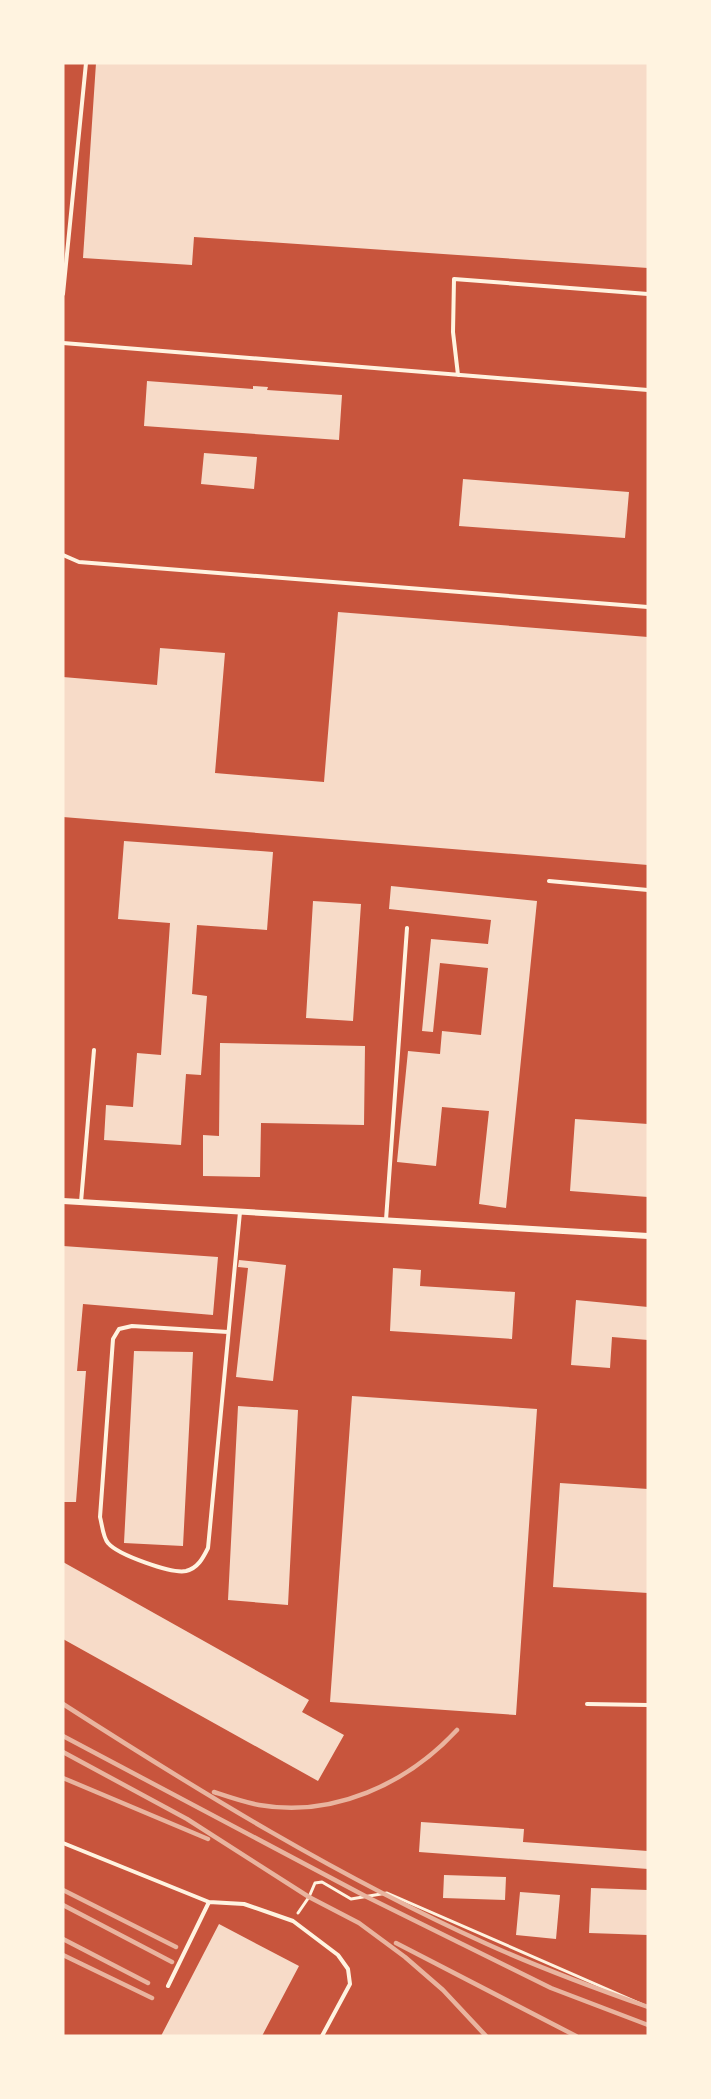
<svg xmlns="http://www.w3.org/2000/svg" width="711" height="2099" font-family="'PT Sans',sans-serif">
	<style>
		.building { fill: #f7dbc8 }
		.lines { fill: none; stroke-linecap: round; stroke-linejoin: round }
		.path { stroke: #fff3e0; stroke-width: 3 }
		.service { stroke: #fff3e0; stroke-width: 4 }
		.minor { stroke: #fff3e0; stroke-width: 6 }
		.rail { stroke: #e9b49f; stroke-width: 4.5 }
	</style>
	<rect width="100%" height="100%" fill="#c8553d"/>
	<path class="building" d="M 96,63 L 648,63 L 648,268 L 194,237 L 192,265 L 83,258 Z
		M 147,381 L 253,389 L 253,386 L 268,387 L 267,390 L 342,395 L 339,440 L 144,426 Z
		M 204,453 L 257,457 L 254,489 L 201,484 Z
		M 463,479 L 629,492 L 625,538 L 459,526 Z
		M 338,612 L 648,637 L 648,865 L 63,817 L 63,677 L 157,685 L 160,648 L 225,653 L 215,773 L 324,782 Z
		M 124,841 L 273,852 L 267,930 L 197,925 L 192,994 L 207,996 L 201,1075 L 186,1074 L 181,1145 L 104,1140 L 106,1105 L 133,1107 L 137,1053 L 161,1055 L 170,923 L 118,919 Z
		M 391,886 L 537,901 L 506,1208 L 479,1204 L 489,1111 L 442,1107 L 436,1166 L 397,1162 L 408,1051 L 440,1054 L 442,1031 L 481,1035 L 488,968 L 440,963 L 433,1032 L 422,1031 L 431,939 L 488,944 L 491,920 L 389,909 Z
		M 313,901 L 361,904 L 353,1021 L 306,1018 Z
		M 220,1043 L 365,1046 L 364,1125 L 261,1123 L 260,1177 L 203,1176 L 203,1135 L 219,1136 Z
		M 575,1119 L 648,1124 L 648,1197 L 570,1191 Z
		M 63,1246 L 218,1257 L 213,1315 L 83,1304 L 77,1371 L 86,1371 L 76,1502 L 63,1502 Z
		M 239,1260 L 286,1265 L 273,1381 L 236,1377 L 248,1268 L 238,1267 Z
		M 393,1268 L 421,1270 L 420,1286 L 515,1292 L 512,1339 L 390,1331 Z
		M 576,1300 L 648,1307 L 648,1340 L 612,1337 L 610,1368 L 571,1365 Z
		M 134,1351 L 193,1352 L 183,1546 L 124,1543 Z
		M 352,1396 L 537,1409 L 516,1715 L 330,1702 Z
		M 238,1406 L 298,1410 L 288,1605 L 228,1600 Z
		M 560,1483 L 648,1489 L 648,1593 L 553,1587 Z
		M 63,1562 L 309,1700 L 302,1712 L 344,1735 L 318,1781 L 63,1639 Z
		M 421,1822 L 524,1829 L 523,1842 L 648,1851 L 648,1869 L 419,1852 Z
		M 444,1875 L 506,1877 L 505,1900 L 443,1898 Z
		M 591,1888 L 648,1890 L 648,1935 L 589,1933 Z
		M 520,1892 L 560,1895 L 556,1939 L 516,1935 Z
		M 219,1924 L 299,1966 L 262,2036 L 161,2036 Z"/>
	<g class="lines">
		<path class="path" d="M 298,1913 L 309,1897 L 315,1883 L 322,1882 L 351,1899 L 387,1893 L 648,2007"/>
		<path class="service" d="M 63,294 L 86,63
			M 63,343 L 648,390
			M 458,375 L 453,332 L 454,279 L 648,294
			M 63,555 L 79,562 L 648,607
			M 549,881 L 648,890
			M 81,1202 L 94,1050
			M 386,1220 L 407,928
			M 228,1332 L 132,1326 L 119,1329 L 113,1339 L 100,1517 C 102,1524 103,1538 108,1543 C 118,1555 172,1574 186,1571 C 198,1568 203,1558 208,1548 L 240,1212
			M 587,1704 L 648,1705
			M 63,1843 L 209,1902 L 244,1904 L 293,1921 L 338,1955 L 348,1969 L 350,1984 L 322,2036
			M 168,1986 L 209,1902"/>
		<path class="minor" d="M 63,1201 L 648,1236"/>
		<path class="rail" d="M 63,1704 C 200,1792 339,1877 487,1944 C 540,1968 594,1988 648,2007
			M 63,1736 L 367,1897 L 551,1988 L 648,2025
			M 63,1752 L 187,1819 L 309,1897 L 359,1923 L 405,1957 L 443,1990 L 486,2036
			M 63,1778 L 208,1839
			M 214,1792 C 229,1797 243,1802 259,1805 C 333,1818 407,1784 457,1730
			M 63,1890 L 176,1947
			M 63,1905 L 172,1962
			M 63,1939 L 148,1983
			M 396,1943 L 576,2036
			M 63,1955 L 152,1998"/>
	</g>
	<rect width="711" height="2099" fill="none" stroke="#fff3e0" stroke-width="129"/>
</svg>
